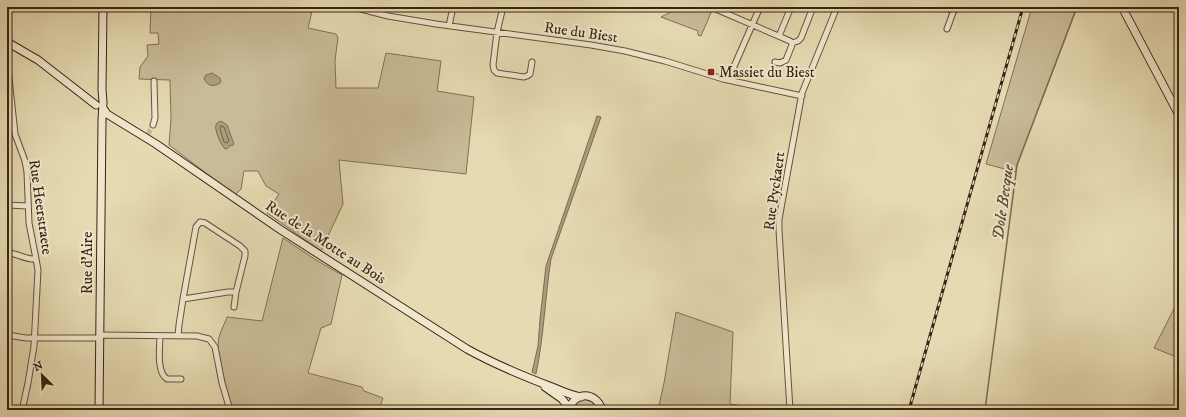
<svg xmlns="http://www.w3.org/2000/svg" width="1186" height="417" font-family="'IM FELL DW Pica',serif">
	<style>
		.green { fill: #c9bb97; stroke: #817054 }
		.water { fill: #ab9c7c; stroke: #7d6c52 }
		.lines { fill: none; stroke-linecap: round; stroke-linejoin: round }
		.shore { stroke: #726047; stroke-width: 1 }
		.stream { stroke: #7d6c52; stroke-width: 1.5 }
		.street-tunnel { stroke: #c3b692; stroke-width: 5; stroke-dasharray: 5 2.5; stroke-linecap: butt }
		.street-casing { stroke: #64523a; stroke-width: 7 }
		.secondary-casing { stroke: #392412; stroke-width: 9 }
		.street { stroke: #efe7cd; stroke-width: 5 }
		.secondary { stroke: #efe7cd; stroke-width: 7 }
		.rail-casing { stroke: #392412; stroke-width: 3 }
		.rail { stroke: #efe7cd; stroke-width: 1.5; stroke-dasharray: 4.5; stroke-linecap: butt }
		.poi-dot { fill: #8f2418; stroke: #efe7cd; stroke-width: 1.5 }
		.labels { text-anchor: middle; stroke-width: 4; stroke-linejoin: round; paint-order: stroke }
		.street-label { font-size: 15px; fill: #392412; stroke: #efe7cd }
		.poi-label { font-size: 15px; fill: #392412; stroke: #efe7cd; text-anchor: start }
		.water-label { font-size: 16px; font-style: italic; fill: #5b4832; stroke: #efe7cd }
	</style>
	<rect width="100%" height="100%" fill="#e6dab2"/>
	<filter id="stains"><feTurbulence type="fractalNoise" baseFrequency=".005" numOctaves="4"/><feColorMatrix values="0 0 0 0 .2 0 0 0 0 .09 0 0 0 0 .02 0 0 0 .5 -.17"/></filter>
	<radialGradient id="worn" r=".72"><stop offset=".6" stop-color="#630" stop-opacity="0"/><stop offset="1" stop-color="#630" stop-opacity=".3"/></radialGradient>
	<path class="green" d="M 151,7 L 313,7 L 308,28 L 336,34 L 338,38 L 335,60 L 336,88 L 378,88 L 386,53 L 441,61 L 437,91 L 474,97 L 466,174 L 339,160 L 343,204 L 321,251 L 267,213 L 279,194 L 266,186 L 258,171 L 244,171 L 241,189 L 235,195 L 169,145 L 171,119 L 170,80 L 139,79 L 140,67 L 148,56 L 147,45 L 159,44 L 158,33 L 150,33 Z
		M 673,7 L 692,7 L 698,10 L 700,7 L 713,8 L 701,36 L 698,35 L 698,31 L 661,17 L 673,11 Z
		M 1032,7 L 1077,7 L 1017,165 L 1016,172 L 986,164 Z
		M 283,238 L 316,260 L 342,275 L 331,324 L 321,328 L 308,373 L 362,387 L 364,391 L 383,398 L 379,410 L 232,410 C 227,391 215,355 219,337 C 221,330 225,323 227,317 L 262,321 Z
		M 1179,299 L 1179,358 L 1154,348 Z
		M 676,312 L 733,332 L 730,404 L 770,410 L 658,410 L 664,383 Z
		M 584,399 C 592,400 596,403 599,410 L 572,410 C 574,404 578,401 584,399 Z
		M 28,406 L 59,407 L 59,410 L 25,410 Z"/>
	<path class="water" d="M 212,73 L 220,78 L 221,82 C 215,88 206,86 204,78 L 206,75 Z
		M 597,116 L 601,117 L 551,259 C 545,297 544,336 536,374 L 532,372 L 538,346 L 540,319 L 546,266 Z
		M 221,121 L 227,125 L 234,144 L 232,146 L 230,145 L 228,148 L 225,149 C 221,145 214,130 216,125 C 217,122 219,122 221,121 Z"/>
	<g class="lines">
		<path class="shore" d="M 221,126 L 224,127 L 229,141 L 227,143 L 224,142 L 220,129 Z"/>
		<path class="stream" d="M 985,410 L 1017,165 L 1077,7"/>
		<path class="street-tunnel" d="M 148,134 L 153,125"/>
		<g class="street-casing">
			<path id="street" d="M 353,7 L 388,16 L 436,24 L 591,45 L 625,51 L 665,61 L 723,79 L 802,96
				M 503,7 L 497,32 L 493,65 L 494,70 L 497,73 L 524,77 L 527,76 L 530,74 L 532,62
				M 943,7 L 954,11
				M 718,10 L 790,41 L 792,43
				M 449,26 L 453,7
				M 947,29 L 955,7
				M 779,36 L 791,7
				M 7,59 L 15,134 L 25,161 L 27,172 L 29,223 L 36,259 L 38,270 L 34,346 L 28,383 L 23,406
				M 775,62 L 780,63 L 786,60 L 792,45 L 792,43 L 798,41 L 801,38 L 813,7
				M 729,80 L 732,71 L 760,7
				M 153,125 L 155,118 L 154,81
				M 7,205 L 28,206
				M 7,253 C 18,253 25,260 36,259
				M 183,299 L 228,292 L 236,292
				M 7,335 L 26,338 L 100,338
				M 100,335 L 197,336 L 209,339 L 215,347 L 222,383 L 230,410
				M 160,336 C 160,347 156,372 167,379 L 181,379
				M 178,336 L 179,325 L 183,299 L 196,227 L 200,222 L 205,223 L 240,246 L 245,251 L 245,256 L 236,292 L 234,307
				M 790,410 L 779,230 L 779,219 L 802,93 L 837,7"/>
		</g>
		<g class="secondary-casing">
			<path id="secondary" d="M 1122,7 L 1179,115
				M 7,42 L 38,60 L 96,105
				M 103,108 L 107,114 L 156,144 L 281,230 L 467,349 C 494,364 523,376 552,387 C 562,391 570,395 581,397
				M 545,387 L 562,399 L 569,408
				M 99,410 L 102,120 L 103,102 L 102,90 L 103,7
				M 569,410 C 574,391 596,391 602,410"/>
		</g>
		<use href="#street" class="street"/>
		<use href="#secondary" class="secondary"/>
		<g class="rail-casing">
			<path id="rail" d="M 909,410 L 1023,7"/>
		</g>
		<use href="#rail" class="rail"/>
	</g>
	<rect class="poi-dot" x="707" y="68" width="8" height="8" rx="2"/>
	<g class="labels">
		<g class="street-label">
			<text transform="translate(581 32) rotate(8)" y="5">Rue du Biest</text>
			<text transform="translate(774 191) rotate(-82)" y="5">Rue Pyckaert</text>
			<text transform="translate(41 207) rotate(82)" y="5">Rue Heerstraete</text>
			<text transform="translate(326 242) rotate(33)" y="5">Rue de la Motte au Bois</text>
			<text transform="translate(87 263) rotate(-90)" y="5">Rue d'Aire</text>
		</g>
		<g class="poi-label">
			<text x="719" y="77">Massiet du Biest</text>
		</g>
		<g class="water-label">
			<text transform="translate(1002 202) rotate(-82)" y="6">Dole Becque</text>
		</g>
	</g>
	<rect width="1186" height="417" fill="none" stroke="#e6dab2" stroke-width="24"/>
	<rect x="8" y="8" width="1170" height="401" fill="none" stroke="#392412" stroke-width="2"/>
	<rect x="12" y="12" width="1162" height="393" fill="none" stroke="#392412"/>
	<g transform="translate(42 375) rotate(336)" stroke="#efe7cd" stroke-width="3" paint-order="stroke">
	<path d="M0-3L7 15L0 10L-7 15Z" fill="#392412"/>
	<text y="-6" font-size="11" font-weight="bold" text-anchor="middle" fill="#392412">N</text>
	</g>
	<rect width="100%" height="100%" filter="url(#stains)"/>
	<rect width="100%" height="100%" fill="url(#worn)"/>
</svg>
